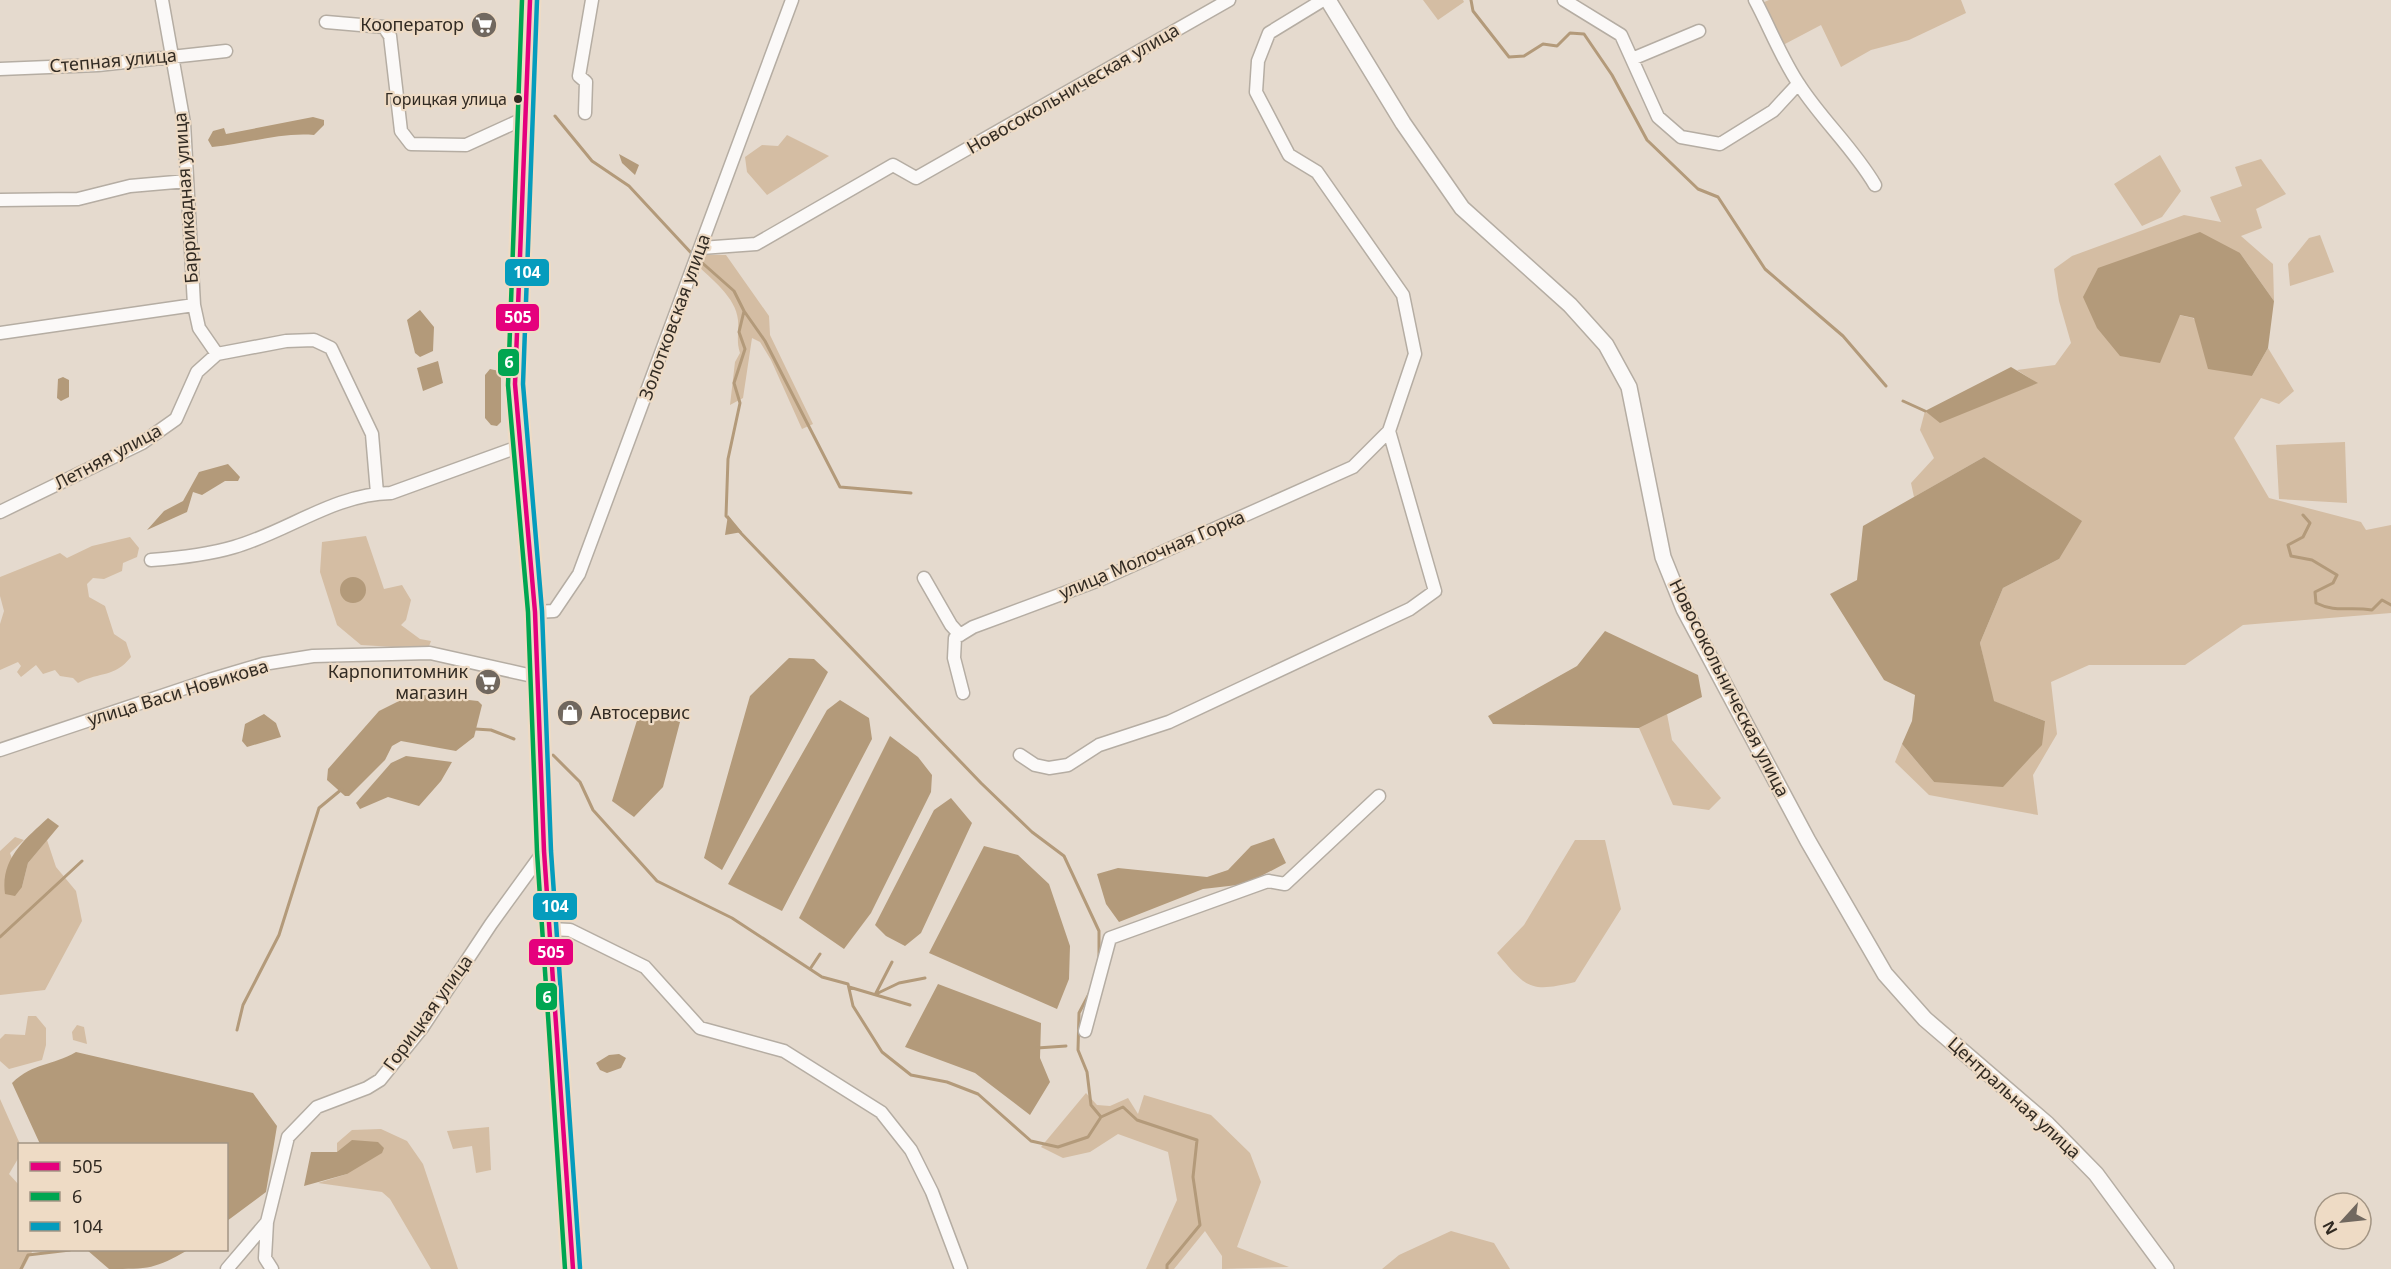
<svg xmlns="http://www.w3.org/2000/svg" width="2391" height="1269" font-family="'Noto Sans',sans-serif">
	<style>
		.green { fill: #d4bda3 }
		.water { fill: #b39a7a }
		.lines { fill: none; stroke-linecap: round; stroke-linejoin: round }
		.stream { stroke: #b39a7a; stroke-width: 3 }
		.minor-casing { stroke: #b5ada3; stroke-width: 15 }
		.major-casing { stroke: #b5ada3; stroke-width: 18 }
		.minor { stroke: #fbf9f8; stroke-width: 12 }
		.major { stroke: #fbf9f8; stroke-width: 15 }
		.bus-1-casing { stroke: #eedbc5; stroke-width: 9 }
		.bus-2-casing { stroke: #eedbc5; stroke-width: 9 }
		.bus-3-casing { stroke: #eedbc5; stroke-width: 9 }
		.bus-1 { stroke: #e5007d; stroke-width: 4.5 }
		.bus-2 { stroke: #00a651; stroke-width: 4.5 }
		.bus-3 { stroke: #059cbd; stroke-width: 4.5 }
		.bus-dot { fill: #322b23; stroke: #eedbc5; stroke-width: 2 }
		.labels { text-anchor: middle; stroke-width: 4.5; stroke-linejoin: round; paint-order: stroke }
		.bus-label { font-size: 16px; fill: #322b23; stroke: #eedbc5; text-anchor: end }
		.poi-label { font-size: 18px; fill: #322b23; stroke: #eedbc5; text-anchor: end }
		.street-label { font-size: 18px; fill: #322b23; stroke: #eedbc5 }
		.line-badge { stroke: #eedbc5; stroke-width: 2 }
		.badge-label { font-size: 16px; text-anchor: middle; font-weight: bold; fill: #fff }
	</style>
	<rect width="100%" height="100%" fill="#e5dace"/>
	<path class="green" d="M 1423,0 L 1463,0 L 1464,2 L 1438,20 Z
		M 1769,0 L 1961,0 L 1966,13 L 1909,40 L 1871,50 L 1841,67 L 1821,25 L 1783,45 L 1762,3 Z
		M 787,135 L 829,156 L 767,195 L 747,172 L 745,157 L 762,145 L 778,146 Z
		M 2160,155 L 2181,191 L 2162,217 L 2142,226 L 2114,184 Z
		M 2261,159 L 2286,194 L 2256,209 L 2262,228 L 2241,236 L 2273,264 L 2274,301 L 2240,253 L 2179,315 L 2193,318 L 2252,376 L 2268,348 L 2294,391 L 2279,404 L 2261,398 L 2234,438 L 2269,498 L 2361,522 L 2366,530 L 2391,525 L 2391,613 L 2243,625 L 2185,665 L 2089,665 L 2051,682 L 2057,734 L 2033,775 L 2038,815 L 1929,795 L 1895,762 L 1902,744 L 1934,782 L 2045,721 L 1993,701 L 1980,643 L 2003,588 L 2059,559 L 1984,457 L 1914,497 L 1911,483 L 1934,458 L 1920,430 L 1925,411 L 1940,422 L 2037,383 L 2017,370 L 2055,365 L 2071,343 L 2059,301 L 2054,269 L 2072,256 L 2184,215 L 2221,222 L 2210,197 L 2242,186 L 2235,167 Z
		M 2320,235 L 2334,272 L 2290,286 L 2288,264 L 2309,238 Z
		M 702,255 L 726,255 L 769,316 L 770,335 L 813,424 L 802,429 L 771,360 L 760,342 L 752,338 L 743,398 L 730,405 L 735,362 L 740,353 C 736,341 739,332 738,320 C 736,297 711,279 696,264 Z
		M 2345,442 L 2347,503 L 2279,499 L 2276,445 Z
		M 366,536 L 384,589 L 402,585 L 411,600 L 406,620 L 401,625 L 420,639 L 431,641 L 428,649 L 361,645 L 337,625 L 320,572 L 322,542 Z
		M 130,537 L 139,548 L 137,557 L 123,563 L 122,571 L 104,579 L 93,578 L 87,584 L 89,597 L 105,606 L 114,634 L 126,642 L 131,657 C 114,678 101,671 78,683 L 73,678 L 60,676 L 55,670 L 43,674 L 36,665 L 21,677 L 17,672 L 21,666 L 18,662 L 0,670 L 0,624 L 4,611 L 0,596 L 0,577 L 60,553 L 67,558 L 92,546 Z
		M 1667,714 L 1672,740 L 1721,798 L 1709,810 L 1673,805 L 1639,728 Z
		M 15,837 L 24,840 L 10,853 L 22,887 L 28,863 L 47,840 L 56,867 L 76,891 L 82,921 L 45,990 L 0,995 L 0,851 Z
		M 1575,840 L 1605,840 L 1621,909 L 1575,982 C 1530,993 1526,988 1497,953 L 1524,925 Z
		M 28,1016 L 36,1016 L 46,1028 L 46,1045 L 42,1060 L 9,1069 L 0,1061 L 0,1039 L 5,1034 L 25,1035 Z
		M 77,1025 L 84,1027 L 87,1044 L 73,1040 L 72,1032 Z
		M 1086,1093 L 1097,1105 L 1110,1106 L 1128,1098 L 1138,1114 L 1144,1095 L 1211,1115 L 1250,1153 L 1261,1182 L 1237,1247 L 1289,1267 L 1222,1269 L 1222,1256 L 1205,1231 L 1174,1269 L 1146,1269 L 1177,1200 L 1168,1152 L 1118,1134 L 1090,1152 L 1063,1158 L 1041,1147 Z
		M 0,1099 L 20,1144 L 19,1157 L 9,1174 L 19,1185 L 20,1250 L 33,1250 L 23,1269 L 0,1269 Z
		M 489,1127 L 491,1170 L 476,1173 L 472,1146 L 453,1149 L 447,1131 Z
		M 381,1129 L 407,1141 L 423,1164 L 458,1269 L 431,1269 L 390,1199 L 382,1192 L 318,1183 L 347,1174 L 337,1152 L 337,1143 L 352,1130 Z
		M 1451,1231 L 1494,1243 L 1510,1269 L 1382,1269 L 1399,1255 Z"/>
	<path class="water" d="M 313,117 L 324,120 L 324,125 L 314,135 C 281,132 246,144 212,147 L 208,140 L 213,131 L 224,128 L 226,134 Z
		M 619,154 L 639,165 L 635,175 L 622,163 Z
		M 2200,232 L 2240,253 L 2274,301 L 2268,348 L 2252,376 L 2208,369 L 2194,318 L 2180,315 L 2160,363 L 2120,356 L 2097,328 L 2083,297 L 2098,268 Z
		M 420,310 L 434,327 L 433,351 L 420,357 L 415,353 L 407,320 Z
		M 438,361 L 443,383 L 423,391 L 417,368 Z
		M 2011,367 L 2038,383 L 1940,423 L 1925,411 Z
		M 490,369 L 499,371 L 501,377 L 501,422 L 497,426 L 491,425 L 485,418 L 485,375 Z
		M 63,377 L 69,380 L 69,397 L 61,401 L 57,398 L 58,379 Z
		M 1984,457 L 2082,521 L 2059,559 L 2003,588 L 1980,643 L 1994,701 L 2045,721 L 2042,745 L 2003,787 L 1934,782 L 1902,744 L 1912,721 L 1915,695 L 1884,680 L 1830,594 L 1857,580 L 1863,526 Z
		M 228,464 L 240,477 L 238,481 L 225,481 L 202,495 L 193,492 L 187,512 L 147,530 L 164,511 L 183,501 L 199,472 Z
		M 728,515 L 742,532 L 725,535 Z
		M340 590a13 13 0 1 1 26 0a13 13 0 1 1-26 0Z
		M 1605,631 L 1698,675 L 1702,697 L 1639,728 L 1493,724 L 1488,716 L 1577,666 Z
		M 789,658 L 814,659 L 828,672 L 722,870 L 704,858 L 750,696 Z
		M 413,694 L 478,701 L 482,705 L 474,737 L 456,751 L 401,741 L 392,746 L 385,760 L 349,796 L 345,796 L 327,780 L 328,769 L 379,711 Z
		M 840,700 L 869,718 L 872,739 L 782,911 L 728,884 L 827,710 Z
		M 264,714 L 276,723 L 281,737 L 247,747 L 242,741 L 245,724 Z
		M 661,716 L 680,722 L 663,787 L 634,817 L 612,801 L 638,717 Z
		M 890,736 L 918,757 L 932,775 L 931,792 L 871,913 L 844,949 L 799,918 Z
		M 406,756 L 452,762 L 441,781 L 419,806 L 388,797 L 360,809 L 356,803 L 391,763 Z
		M 951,798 L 972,823 L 921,933 L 905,946 L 886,936 L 875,925 L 934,810 Z
		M 48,818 L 59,826 L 28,863 L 22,887 L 15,896 L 5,894 C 0,859 25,839 48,818 Z
		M 1274,838 L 1286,863 L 1246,884 L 1203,889 L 1119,922 L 1106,904 L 1097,874 L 1118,868 L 1207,877 L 1228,870 L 1251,846 Z
		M 984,846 L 1018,855 L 1049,884 L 1070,946 L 1069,979 L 1057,1009 L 929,953 Z
		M 938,984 L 1041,1023 L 1040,1058 L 1050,1082 L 1030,1115 L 975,1073 L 905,1047 Z
		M 76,1052 L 253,1093 L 277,1126 L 266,1192 L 227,1221 L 226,1144 L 40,1144 L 12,1083 C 34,1062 52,1066 76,1052 Z
		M 619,1054 L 626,1058 L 621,1068 L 607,1073 L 600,1070 L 596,1063 L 609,1055 Z
		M 352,1140 L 378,1142 L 384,1148 L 382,1153 L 347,1174 L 304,1186 L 311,1152 L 337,1152 Z
		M 87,1250 L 188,1250 C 155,1269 149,1269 109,1269 Z"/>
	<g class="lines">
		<path class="stream" d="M 1471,0 L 1473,11 L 1509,57 L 1524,56 L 1543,44 L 1557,46 L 1570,33 L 1584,34 L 1612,75 L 1647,140 L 1698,189 L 1718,197 L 1765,269 L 1843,336 L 1886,386
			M 555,116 L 592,161 L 629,186 L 694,256
			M 699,260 L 734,291 L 744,311 L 739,332 L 745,349 L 734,383 L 740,403 L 728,459 L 726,516 L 729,519
			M 744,311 L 765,341 L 840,487 L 911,493
			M 1903,401 L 1925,411
			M 2303,515 L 2310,523 L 2303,537 L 2288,545 L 2291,556 L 2312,560 L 2337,575 L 2333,583 L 2315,592 L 2316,603 C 2336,613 2349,606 2372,610 L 2382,600 L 2391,605
			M 737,529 L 981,783 L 1032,832 L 1064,856 L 1099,931 L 1099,958
			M 475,729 L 491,730 L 514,739
			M 553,755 L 580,782 L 593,810 L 657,881 L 732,918 L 822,977 L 848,984 L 853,1006 L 882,1052 L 911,1075 L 947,1082 L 978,1094 L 1031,1141 L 1058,1147 L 1088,1137 L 1101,1117 L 1123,1107 L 1137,1120 L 1197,1140 L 1193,1177 L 1200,1225 L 1167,1265 L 1167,1269
			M 0,937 L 82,861
			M 810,969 L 820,954
			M 849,987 L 910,1005
			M 1090,992 L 1079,1013 L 1078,1050 L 1087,1072 L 1091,1105 L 1101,1117
			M 876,993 L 892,962
			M 876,994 L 899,983 L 925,978
			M 237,1030 L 243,1005 L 279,935 L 319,808 L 342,789
			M 1037,1048 L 1066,1046
			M 21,1269 L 28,1255 L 70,1250"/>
		<g class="minor-casing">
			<path id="minor" d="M 162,0 L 184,123 L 194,305 L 199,328 L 217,354
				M 1564,0 L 1621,35 L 1658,117 L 1681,137 L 1720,144 L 1773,111 L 1798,84
				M 1755,0 C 1770,28 1782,60 1800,86 C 1823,121 1854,149 1875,185
				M 326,22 L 384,27 L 390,36 L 401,131 L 411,144 L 466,145 L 523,119
				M 1632,59 L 1699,31
				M 0,69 L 98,65 L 226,51
				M 585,113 L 586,82 L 579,76 L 592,0
				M 0,200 L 78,199 L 130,186 L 187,181
				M 701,248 L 756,244 L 893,165 L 916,178 L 1229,0
				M 0,333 L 194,305
				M 217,354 L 286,341 L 314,340 L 331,348 L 372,434 L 377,493
				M 0,512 L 142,443 L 176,419 L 197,372 L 217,354
				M 151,560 C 179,558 207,555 234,547 C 287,532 334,494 391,493 L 518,447
				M 924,578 L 951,625 L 960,635
				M 535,612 L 554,611 L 579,574 L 792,0
				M 963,693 L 954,658 L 955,638 L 973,627 L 1102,579 L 1353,467 L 1389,431
				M 0,750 L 209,680 L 263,664 L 313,656 L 430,653 L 537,677
				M 1020,755 L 1035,765 L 1049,768 L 1068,765 L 1099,745 L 1169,722 L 1410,609 L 1435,591 L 1389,431 L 1415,354 L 1403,295 L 1317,172 L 1289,155 L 1256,92 L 1258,61 L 1269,33 L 1323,0
				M 551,929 L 570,930 L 645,967 L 700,1028 L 784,1051 L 881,1112 L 911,1150 L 932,1192 L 961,1269
				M 1085,1031 L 1110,938 L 1268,881 L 1285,884 L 1379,796
				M 227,1269 L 267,1222
				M 272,1269 L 265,1258 L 267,1222 L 288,1137 L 317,1107 L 367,1088 L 380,1080 L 422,1028 L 491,924 L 544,851"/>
		</g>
		<g class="major-casing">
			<path id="major" d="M 530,0 L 521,179 L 515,384 L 535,612 L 544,851 L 573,1269
				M 1328,0 L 1403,123 L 1462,208 L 1570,305 L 1606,345 L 1629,387 L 1663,557 L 1684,609 L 1808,841 L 1885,974 L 1925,1019 L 2047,1124 L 2096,1174 L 2166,1269"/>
		</g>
		<use href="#minor" class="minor"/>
		<use href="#major" class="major"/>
		<g class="bus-1-casing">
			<path id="bus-1" d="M 530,0 L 515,384 L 535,612 L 544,851 L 573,1269"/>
		</g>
		<g class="bus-2-casing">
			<path id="bus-2" d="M 522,0 L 508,385 L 528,612 L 537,852 L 565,1269"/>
		</g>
		<g class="bus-3-casing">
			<path id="bus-3" d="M 537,0 L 523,384 L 542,611 L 551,851 L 580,1268"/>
		</g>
		<use href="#bus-1" class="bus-1"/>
		<use href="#bus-2" class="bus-2"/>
		<use href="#bus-3" class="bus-3"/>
	</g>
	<defs>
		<g id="supermarket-disc" transform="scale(1.35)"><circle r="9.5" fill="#71685f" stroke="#eedbc5"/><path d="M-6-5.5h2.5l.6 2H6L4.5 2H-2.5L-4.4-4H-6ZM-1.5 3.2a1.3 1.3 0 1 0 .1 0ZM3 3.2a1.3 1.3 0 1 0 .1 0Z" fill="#fff"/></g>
		<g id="shop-disc" transform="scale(1.35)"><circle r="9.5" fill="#71685f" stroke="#eedbc5"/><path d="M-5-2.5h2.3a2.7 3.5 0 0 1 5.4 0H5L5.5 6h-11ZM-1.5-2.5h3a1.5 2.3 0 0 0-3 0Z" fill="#fff"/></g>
	</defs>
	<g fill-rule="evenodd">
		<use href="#supermarket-disc" x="484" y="25"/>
		<use href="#supermarket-disc" x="488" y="682"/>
		<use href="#shop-disc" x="570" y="713"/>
	</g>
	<circle class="bus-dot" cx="518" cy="99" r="5"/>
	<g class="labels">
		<g class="bus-label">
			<text x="507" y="105">Горицкая улица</text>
		</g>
		<g class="poi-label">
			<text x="464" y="31">Кооператор</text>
			<text x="468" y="678">Карпопитомник<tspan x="468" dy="21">магазин</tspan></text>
			<text x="590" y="719" text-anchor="start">Автосервис</text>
		</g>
		<g class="street-label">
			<text transform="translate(113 61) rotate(-5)" y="6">Степная улица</text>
			<text transform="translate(1073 89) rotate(-30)" y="6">Новосокольническая улица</text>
			<text transform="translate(186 198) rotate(-94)" y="6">Баррикадная улица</text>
			<text transform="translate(675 317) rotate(-70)" y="6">Золотковская улица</text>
			<text transform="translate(108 457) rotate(-28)" y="6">Летняя улица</text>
			<text transform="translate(1152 555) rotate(-23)" y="6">улица Молочная Горка</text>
			<text transform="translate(1729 688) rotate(63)" y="6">Новосокольническая улица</text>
			<text transform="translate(178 693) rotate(-17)" y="6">улица Васи Новикова</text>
			<text transform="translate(428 1013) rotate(-54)" y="6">Горицкая улица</text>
			<text transform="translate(2014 1098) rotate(42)" y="6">Центральная улица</text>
		</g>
	</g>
	<g class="line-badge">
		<rect x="504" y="258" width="46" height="29" rx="6" fill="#059cbd"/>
		<rect x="495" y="303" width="45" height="29" rx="6" fill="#e5007d"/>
		<rect x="497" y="348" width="23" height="29" rx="6" fill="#00a651"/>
		<rect x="532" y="892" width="46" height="29" rx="6" fill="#059cbd"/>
		<rect x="528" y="938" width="46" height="28" rx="6" fill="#e5007d"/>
		<rect x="535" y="982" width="23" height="29" rx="6" fill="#00a651"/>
	</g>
	<g class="badge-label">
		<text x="527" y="278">104</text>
		<text x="518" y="323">505</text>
		<text x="509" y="368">6</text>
		<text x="555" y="912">104</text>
		<text x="551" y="958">505</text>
		<text x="547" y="1003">6</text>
	</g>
	<rect x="18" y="1143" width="210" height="108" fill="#eedbc5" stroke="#a39584" stroke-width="1.5"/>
	<rect x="30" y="1162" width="30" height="9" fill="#e5007d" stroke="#a39584" stroke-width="1.5"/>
	<text x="72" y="1173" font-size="18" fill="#322b23">505</text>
	<rect x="30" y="1192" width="30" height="9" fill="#00a651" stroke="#a39584" stroke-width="1.5"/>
	<text x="72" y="1203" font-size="18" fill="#322b23">6</text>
	<rect x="30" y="1222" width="30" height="9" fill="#059cbd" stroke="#a39584" stroke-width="1.5"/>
	<text x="72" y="1233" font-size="18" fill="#322b23">104</text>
	<g transform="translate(2343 1221) rotate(243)"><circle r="28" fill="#eedbc5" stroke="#a39584" stroke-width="1.5"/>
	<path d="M0-4.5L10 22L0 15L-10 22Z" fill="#71685f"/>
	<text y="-9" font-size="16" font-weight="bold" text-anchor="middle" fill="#322b23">N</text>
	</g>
</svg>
